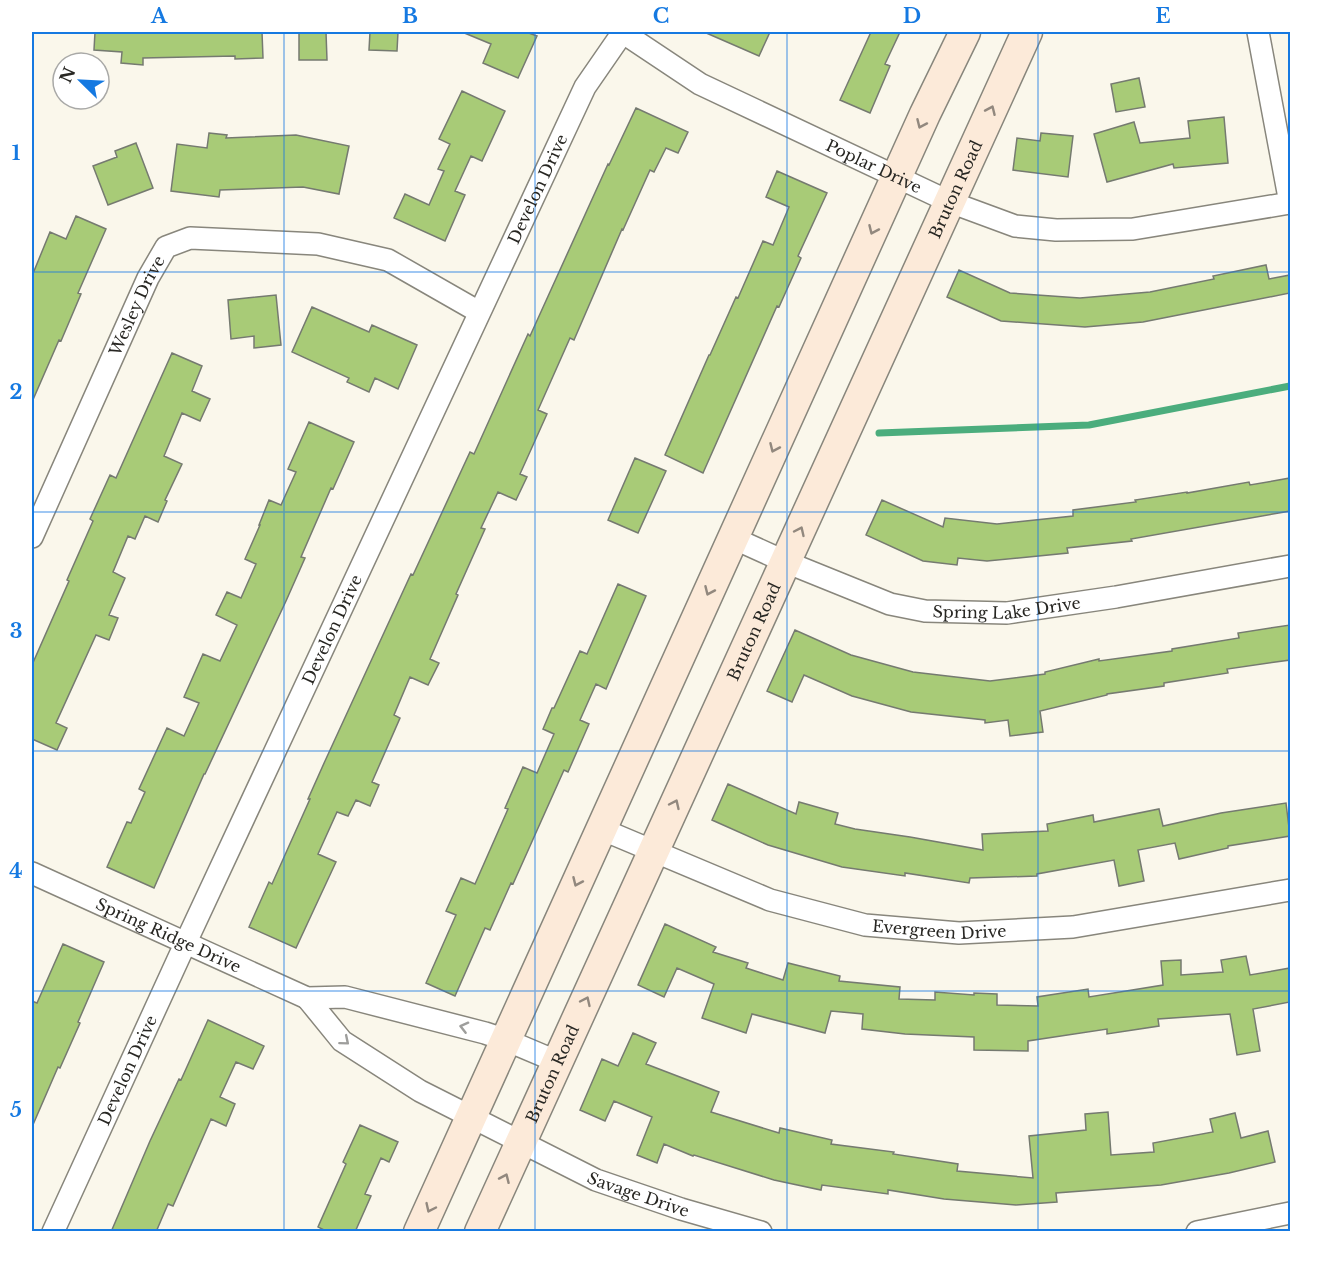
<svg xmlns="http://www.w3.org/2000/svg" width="1322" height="1263" font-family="'Libre Baskerville',serif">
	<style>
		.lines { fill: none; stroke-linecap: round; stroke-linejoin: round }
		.stream { stroke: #4bad7d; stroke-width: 7 }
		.building { fill: #a8cb77; stroke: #757a70; stroke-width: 1.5 }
		.minor-casing { stroke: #88867c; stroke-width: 24 }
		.secondary-casing { stroke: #88867c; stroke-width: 33 }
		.minor { stroke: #fff; stroke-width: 21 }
		.secondary { stroke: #fcead9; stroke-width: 30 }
		.oneway { stroke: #92887e }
		.oneway2 { stroke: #9e9e9c }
		.grid { fill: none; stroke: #1579e1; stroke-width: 1.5; stroke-opacity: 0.55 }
		.labels { text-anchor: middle; stroke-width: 5; stroke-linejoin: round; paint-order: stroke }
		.street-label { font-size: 16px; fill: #282723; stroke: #fff }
		.neatline { fill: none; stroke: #1579e1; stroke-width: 2 }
		.grid-label { font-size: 20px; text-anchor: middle; font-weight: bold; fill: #1579e1 }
	</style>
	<rect width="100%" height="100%" fill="#faf7eb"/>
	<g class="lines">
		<path class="stream" d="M 879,433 L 1089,425 L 1290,386"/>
	</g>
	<path class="building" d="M 95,32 L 262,32 L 263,58 L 235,59 L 235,56 L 143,58 L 143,65 L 121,63 L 122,52 L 94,50 Z
		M 299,32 L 326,32 L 327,60 L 299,60 Z
		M 370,32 L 398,32 L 397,51 L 369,50 Z
		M 462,32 L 526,32 L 537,36 L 518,78 L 483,63 L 491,44 Z
		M 704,32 L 770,32 L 759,56 Z
		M 871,32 L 900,32 L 885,64 L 890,66 L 870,113 L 840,100 Z
		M 1139,78 L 1145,107 L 1116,112 L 1111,84 Z
		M 462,91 L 505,111 L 482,161 L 471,156 L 455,191 L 465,195 L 445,241 L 394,218 L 405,194 L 429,205 L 444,171 L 438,169 L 450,144 L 439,139 Z
		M 636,108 L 688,132 L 678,153 L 666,148 L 654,172 L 650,170 L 623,230 L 622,229 L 574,340 L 570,338 L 538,410 L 547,414 L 520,474 L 527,477 L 516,500 L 498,492 L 481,528 L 485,529 L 456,594 L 458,595 L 430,659 L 439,663 L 428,685 L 410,677 L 394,715 L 400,718 L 372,782 L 379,785 L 370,806 L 356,800 L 348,816 L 337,812 L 318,854 L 336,862 L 296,948 L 249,927 L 269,882 L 272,884 L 310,799 L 308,799 L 325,761 L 411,574 L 413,575 L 470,452 L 474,454 L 528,334 L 530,336 L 608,164 L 609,165 Z
		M 1224,117 L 1228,163 L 1174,168 L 1173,164 L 1107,182 L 1094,134 L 1134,122 L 1140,143 L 1190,138 L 1188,121 Z
		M 209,133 L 227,135 L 226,138 L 296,135 L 349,146 L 339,194 L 303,187 L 220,190 L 219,197 L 171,191 L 177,144 L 207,148 Z
		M 1041,133 L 1073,136 L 1068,177 L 1013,170 L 1017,138 L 1040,141 Z
		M 136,143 L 153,188 L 108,205 L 93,166 L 117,157 L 115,151 Z
		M 777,171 L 827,193 L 798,256 L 801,258 L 779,307 L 777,306 L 703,473 L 665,455 L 709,355 L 710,355 L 736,297 L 738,298 L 763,241 L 773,245 L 789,207 L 766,197 Z
		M 76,216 L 106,229 L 78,293 L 81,294 L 61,341 L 59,340 L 32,402 L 32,276 L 50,232 L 66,239 Z
		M 1266,265 L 1269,279 L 1290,275 L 1290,293 L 1143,322 L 1085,327 L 1001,321 L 947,297 L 959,270 L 1010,293 L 1080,298 L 1150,292 L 1214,279 L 1213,276 Z
		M 276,295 L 281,345 L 254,348 L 254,336 L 231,339 L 228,300 Z
		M 312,307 L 369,332 L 372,325 L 417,345 L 398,389 L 375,378 L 369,392 L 347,382 L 349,378 L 292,352 Z
		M 172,353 L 202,366 L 192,391 L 210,399 L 200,421 L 182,413 L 164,456 L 182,464 L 165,500 L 167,501 L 158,522 L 145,516 L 135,539 L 128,536 L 113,572 L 125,578 L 109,615 L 118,618 L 109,640 L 96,635 L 56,723 L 67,728 L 57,750 L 32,739 L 32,665 L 69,581 L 67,580 L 93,521 L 90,519 L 110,475 L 116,478 Z
		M 309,422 L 354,442 L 333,489 L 331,488 L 301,557 L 305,558 L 286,601 L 205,774 L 204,774 L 154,888 L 107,867 L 127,822 L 131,823 L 145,792 L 139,789 L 167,728 L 184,736 L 199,703 L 184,697 L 203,654 L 220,661 L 237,625 L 216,615 L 227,592 L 241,598 L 256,564 L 245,559 L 260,525 L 259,525 L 269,500 L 281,505 L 296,472 L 288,469 Z
		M 635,458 L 666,471 L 638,533 L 608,520 Z
		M 1290,478 L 1290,511 L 1131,539 L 1132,541 L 1067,548 L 1068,553 L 987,561 L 958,558 L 957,565 L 923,561 L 866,535 L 882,500 L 943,527 L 945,518 L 997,524 L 1073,516 L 1073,510 L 1136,502 L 1135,500 L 1187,492 L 1187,493 L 1249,482 L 1250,485 Z
		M 618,584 L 646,596 L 606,689 L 596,684 L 580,720 L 589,724 L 568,772 L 564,770 L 513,884 L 511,883 L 490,930 L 485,928 L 455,996 L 426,983 L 456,915 L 446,911 L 461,878 L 475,884 L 508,809 L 505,808 L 523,767 L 537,773 L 554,734 L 543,729 L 552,708 L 554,708 L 580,651 L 587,654 Z
		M 1290,625 L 1290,660 L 1227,669 L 1228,673 L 1164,683 L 1164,686 L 1107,694 L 1107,695 L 1040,711 L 1043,732 L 1010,736 L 1008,720 L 985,723 L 985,720 L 911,712 L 852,696 L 804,675 L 792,702 L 767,691 L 795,630 L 851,655 L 913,672 L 990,681 L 1045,674 L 1045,672 L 1099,659 L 1099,661 L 1172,651 L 1172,649 L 1239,638 L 1238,633 Z
		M 728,784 L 796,814 L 799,802 L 838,813 L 835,824 L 855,829 L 910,837 L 983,850 L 982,834 L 1048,831 L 1047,824 L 1093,815 L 1094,822 L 1159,809 L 1163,826 L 1221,813 L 1286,803 L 1290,836 L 1228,846 L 1228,848 L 1179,859 L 1175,843 L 1138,850 L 1144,881 L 1119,886 L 1114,860 L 1037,874 L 1037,876 L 970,878 L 969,883 L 905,873 L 905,876 L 842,867 L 768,845 L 712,820 Z
		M 665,924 L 716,947 L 713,952 L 748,963 L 746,968 L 783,980 L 788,963 L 840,976 L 839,981 L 900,987 L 899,999 L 935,1000 L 935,992 L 974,995 L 974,993 L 997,994 L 997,1005 L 1038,1006 L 1037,997 L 1088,989 L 1089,997 L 1163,985 L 1161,961 L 1181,960 L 1181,975 L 1223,972 L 1221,960 L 1246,956 L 1250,975 L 1290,968 L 1290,1002 L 1253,1009 L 1260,1051 L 1237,1055 L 1230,1014 L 1158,1019 L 1159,1026 L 1107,1034 L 1107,1029 L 1028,1041 L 1028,1051 L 974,1050 L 974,1037 L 905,1034 L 862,1029 L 863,1014 L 831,1011 L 825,1033 L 752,1014 L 746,1033 L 702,1018 L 714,984 L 677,968 L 664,997 L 638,985 Z
		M 63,944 L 104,962 L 78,1022 L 80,1023 L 60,1068 L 58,1067 L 32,1127 L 32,1001 L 37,1003 Z
		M 208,1020 L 264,1046 L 253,1069 L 236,1062 L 220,1097 L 235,1104 L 226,1126 L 211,1119 L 173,1206 L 168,1204 L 156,1232 L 111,1232 L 150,1141 L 179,1079 L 181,1080 Z
		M 633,1033 L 656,1043 L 646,1064 L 719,1092 L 711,1112 L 779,1133 L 780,1128 L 832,1140 L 831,1144 L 894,1152 L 893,1154 L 958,1164 L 957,1171 L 1033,1178 L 1029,1136 L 1086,1130 L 1085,1114 L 1108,1112 L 1111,1155 L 1154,1152 L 1153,1143 L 1213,1132 L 1210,1119 L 1235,1113 L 1241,1138 L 1268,1131 L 1275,1162 L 1229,1173 L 1161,1185 L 1056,1193 L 1057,1202 L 1016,1205 L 944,1199 L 888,1190 L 888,1194 L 822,1185 L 821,1190 L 774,1180 L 694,1155 L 693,1156 L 664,1144 L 657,1163 L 637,1155 L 652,1117 L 614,1101 L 605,1121 L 580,1110 L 602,1059 L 618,1066 Z
		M 360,1125 L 398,1142 L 389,1162 L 381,1158 L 365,1194 L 371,1196 L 355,1232 L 328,1232 L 318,1227 L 346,1164 L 343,1162 Z"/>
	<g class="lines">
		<g class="minor-casing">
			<g id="minor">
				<path id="s1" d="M 622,32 L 700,84 L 950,202 L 1015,226 L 1056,230 L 1133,229 L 1290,203"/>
				<path d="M 1258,32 L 1290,203"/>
				<path id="s2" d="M 32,537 L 148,278 L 166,247 L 190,238 L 318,244 L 388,260 L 479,312"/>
				<path id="s3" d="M 733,538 L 786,562 L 890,604 L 925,611 L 1007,613 L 1116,597 L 1290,566"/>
				<path id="s4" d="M 601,829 L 770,900 L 865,925 L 959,933 L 1073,927 L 1290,890"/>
				<path id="s5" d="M 32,873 L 307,998 L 345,997 L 485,1033 L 506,1040 L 558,1062"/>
				<path id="s6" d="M 307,998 L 342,1041 L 420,1091 L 596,1180 L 681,1209 L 761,1232"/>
				<path id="s7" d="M 53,1232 L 186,942 L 585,87 L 623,32"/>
				<path d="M 1197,1232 L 1290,1213"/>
			</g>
		</g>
		<g class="secondary-casing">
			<g id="secondary">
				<path d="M 419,1232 L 925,114 L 965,32"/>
				<path id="s8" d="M 480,1232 L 1027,32"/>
			</g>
		</g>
		<use href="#minor" class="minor"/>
		<use href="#secondary" class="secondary"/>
	</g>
	<defs><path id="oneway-chevron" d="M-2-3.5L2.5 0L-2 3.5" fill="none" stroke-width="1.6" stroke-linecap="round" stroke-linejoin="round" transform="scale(1.5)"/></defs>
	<g class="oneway">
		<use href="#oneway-chevron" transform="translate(991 110) rotate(-66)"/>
		<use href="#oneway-chevron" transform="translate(921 124) rotate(114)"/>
		<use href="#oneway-chevron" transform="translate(873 230) rotate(114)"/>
		<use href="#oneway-chevron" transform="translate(774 448) rotate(114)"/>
		<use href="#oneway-chevron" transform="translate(800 531) rotate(-65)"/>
		<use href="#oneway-chevron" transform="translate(709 591) rotate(114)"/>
		<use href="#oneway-chevron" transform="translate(675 804) rotate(-65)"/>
		<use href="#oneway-chevron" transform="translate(577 882) rotate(114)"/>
		<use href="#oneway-chevron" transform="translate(586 1001) rotate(-65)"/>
		<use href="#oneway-chevron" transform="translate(505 1178) rotate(-66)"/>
		<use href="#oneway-chevron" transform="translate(430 1208) rotate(115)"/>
	</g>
	<g class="oneway2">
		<use href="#oneway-chevron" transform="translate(464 1027) rotate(-166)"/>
		<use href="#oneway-chevron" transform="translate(345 1041) rotate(40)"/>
	</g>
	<path class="grid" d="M 284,32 L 284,1232M 535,32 L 535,1232M 787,32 L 787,1232M 1038,32 L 1038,1232M 32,272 L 1290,272M 32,512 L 1290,512M 32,751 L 1290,751M 32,991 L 1290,991"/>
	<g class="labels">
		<g class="street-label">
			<text dy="6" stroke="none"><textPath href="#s1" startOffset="286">Poplar Drive</textPath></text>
			<text dy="6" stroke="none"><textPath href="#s7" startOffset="1150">Develon Drive</textPath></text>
			<text dy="6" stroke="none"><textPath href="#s8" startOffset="1146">Bruton Road</textPath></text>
			<text dy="6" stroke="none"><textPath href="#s2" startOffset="254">Wesley Drive</textPath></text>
			<text dy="6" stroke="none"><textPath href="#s3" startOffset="288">Spring Lake Drive</textPath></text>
			<text dy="6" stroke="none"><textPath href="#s7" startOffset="664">Develon Drive</textPath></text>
			<text dy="6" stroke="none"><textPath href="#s8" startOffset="660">Bruton Road</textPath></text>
			<text dy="6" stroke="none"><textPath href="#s4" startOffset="356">Evergreen Drive</textPath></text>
			<text dy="6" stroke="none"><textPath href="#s5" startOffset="150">Spring Ridge Drive</textPath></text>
			<text dy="6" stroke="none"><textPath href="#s7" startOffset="178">Develon Drive</textPath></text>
			<text dy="6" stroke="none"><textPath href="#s8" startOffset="174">Bruton Road</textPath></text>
			<text dy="6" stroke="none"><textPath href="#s6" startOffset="390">Savage Drive</textPath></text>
		</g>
	</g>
	<rect width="1322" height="1263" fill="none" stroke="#ffffff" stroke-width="66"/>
	<g transform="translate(81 81) rotate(294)"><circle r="28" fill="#ffffff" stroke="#a9a9a7" stroke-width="1.5"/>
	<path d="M0-4.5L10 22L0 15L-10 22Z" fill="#1579e1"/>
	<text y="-9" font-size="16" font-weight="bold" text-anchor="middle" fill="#282723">N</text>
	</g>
	<rect x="33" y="33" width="1256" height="1197" class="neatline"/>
	<g class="grid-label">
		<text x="159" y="23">A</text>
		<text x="410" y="23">B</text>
		<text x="661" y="23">C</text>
		<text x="912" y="23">D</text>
		<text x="1163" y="23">E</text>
		<text x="16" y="160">1</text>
		<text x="16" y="399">2</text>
		<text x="16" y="638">3</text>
		<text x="16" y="878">4</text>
		<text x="16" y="1117">5</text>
	</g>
</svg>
